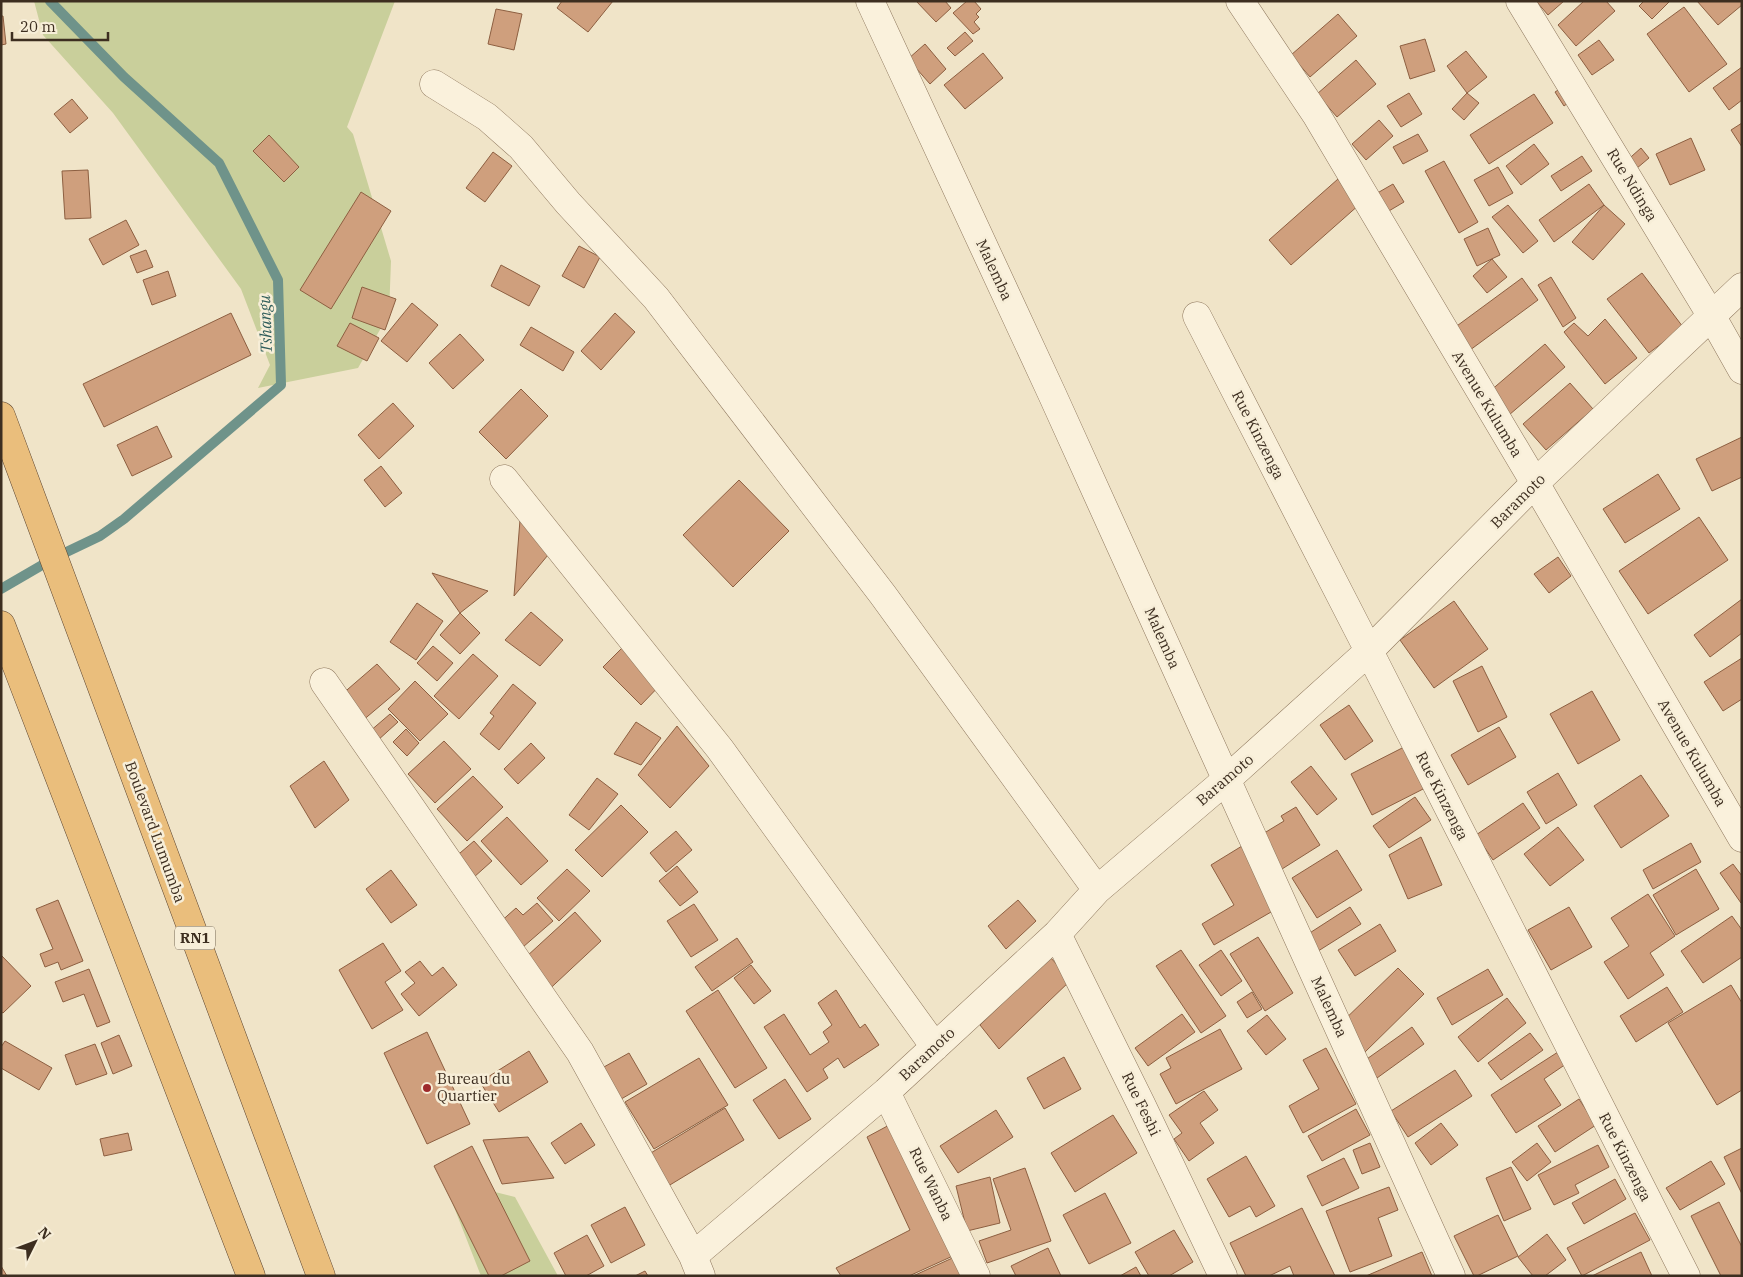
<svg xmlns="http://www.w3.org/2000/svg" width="1743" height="1277" font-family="'IBM Plex Serif',serif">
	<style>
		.green { fill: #c9cf9b }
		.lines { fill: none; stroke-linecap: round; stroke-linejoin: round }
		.stream { stroke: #6f938a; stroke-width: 10 }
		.building { fill: #cf9f7d; stroke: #8d5f41 }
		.minor-casing { stroke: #8d765c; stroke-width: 29 }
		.trunk-casing { stroke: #5b4430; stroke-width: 29 }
		.minor { stroke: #faf1dc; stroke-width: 28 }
		.trunk { stroke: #eabe7c; stroke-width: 28 }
		.poi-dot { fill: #9e2a2b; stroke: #f7eed8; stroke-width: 2 }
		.labels { text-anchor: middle; stroke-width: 5; stroke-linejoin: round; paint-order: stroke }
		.shield { fill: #f7eed8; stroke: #756857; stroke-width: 1 }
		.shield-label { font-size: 14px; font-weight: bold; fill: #3d2e20 }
		.street-label { font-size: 15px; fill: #3d2e20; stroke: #f7eed8 }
		.poi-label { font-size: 15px; fill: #3d2e20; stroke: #f7eed8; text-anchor: start }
		.water-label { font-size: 16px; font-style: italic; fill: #2f5d5a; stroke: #f7eed8 }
	</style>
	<rect width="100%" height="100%" fill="#f0e4c8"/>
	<path class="green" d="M 34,1 L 395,1 L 347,127 L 353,134 L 391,261 L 389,314 L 358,368 L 258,388 L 270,365 L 241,289 L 113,113 L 43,35 Z
		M 443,1179 L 515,1197 L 558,1276 L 481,1276 Z"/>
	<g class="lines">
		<path class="stream" d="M 1,589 L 56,557 L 100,536 L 124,519 L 281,385 L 278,280 L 219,163 L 124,77 L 50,1"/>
	</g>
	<path class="building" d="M 562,1 L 613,1 L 588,32 L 557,8 Z
		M 916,1 L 945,1 L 951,8 L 936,22 Z
		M 967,1 L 974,1 L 981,9 L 976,14 L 979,17 L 974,22 L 980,29 L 973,34 L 953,13 Z
		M 1536,1 L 1564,1 L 1548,15 Z
		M 1584,1 L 1606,1 L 1615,11 L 1576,46 L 1558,25 Z
		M 1644,1 L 1670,1 L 1652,19 L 1639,6 Z
		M 1697,1 L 1742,1 L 1742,5 L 1718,25 Z
		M 1684,7 L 1727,64 L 1689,92 L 1647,34 Z
		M 496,9 L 522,14 L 514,50 L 488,44 Z
		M 1338,14 L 1357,36 L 1310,77 L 1291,55 Z
		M 1,16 L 3,16 L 6,44 L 1,45 Z
		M 965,32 L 973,41 L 955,56 L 947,48 Z
		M 1425,39 L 1435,71 L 1410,79 L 1400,46 Z
		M 1599,40 L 1614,60 L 1592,75 L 1578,55 Z
		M 925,44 L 946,69 L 930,84 L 908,59 Z
		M 1466,51 L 1487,77 L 1467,93 L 1447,66 Z
		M 983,53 L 1003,78 L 965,109 L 944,85 Z
		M 1356,60 L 1376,84 L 1337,117 L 1317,94 Z
		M 1742,67 L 1742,100 L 1729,110 L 1713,88 Z
		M 1563,87 L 1572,100 L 1564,106 L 1555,92 Z
		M 1409,93 L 1422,114 L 1401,127 L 1387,106 Z
		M 1467,93 L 1479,103 L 1464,120 L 1452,109 Z
		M 1534,94 L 1553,123 L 1489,164 L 1470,135 Z
		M 72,99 L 88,118 L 70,133 L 54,114 Z
		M 1379,120 L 1393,136 L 1366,160 L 1352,144 Z
		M 1742,123 L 1742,147 L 1731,130 Z
		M 1418,134 L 1428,151 L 1403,164 L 1393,147 Z
		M 269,135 L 299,167 L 284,182 L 253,151 Z
		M 1691,138 L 1705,170 L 1670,185 L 1656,154 Z
		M 1534,144 L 1549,164 L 1521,185 L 1506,166 Z
		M 1641,148 L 1649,158 L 1630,174 L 1623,164 Z
		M 493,152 L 512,166 L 485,202 L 466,188 Z
		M 1582,156 L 1592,171 L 1561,191 L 1551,176 Z
		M 1444,161 L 1478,222 L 1459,233 L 1425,171 Z
		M 1498,167 L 1513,193 L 1489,206 L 1474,180 Z
		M 88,170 L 91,218 L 65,219 L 62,171 Z
		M 1338,179 L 1360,204 L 1291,265 L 1269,240 Z
		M 1393,184 L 1404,202 L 1377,218 L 1367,199 Z
		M 1589,184 L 1604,205 L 1554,242 L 1539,220 Z
		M 361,192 L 391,211 L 331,309 L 300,290 Z
		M 1508,205 L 1538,241 L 1523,253 L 1492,217 Z
		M 1604,205 L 1625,224 L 1593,260 L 1572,242 Z
		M 126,220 L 139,245 L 103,265 L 89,239 Z
		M 1488,228 L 1500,255 L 1477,266 L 1464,239 Z
		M 579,246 L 600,257 L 584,288 L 562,276 Z
		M 146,250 L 153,267 L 137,273 L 130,256 Z
		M 1492,259 L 1507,277 L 1487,293 L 1473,276 Z
		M 501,265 L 540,286 L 529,306 L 491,286 Z
		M 168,271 L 176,296 L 152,305 L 143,280 Z
		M 1642,273 L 1683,327 L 1649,353 L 1607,299 Z
		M 1551,277 L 1576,318 L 1563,327 L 1538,285 Z
		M 1522,278 L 1538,300 L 1466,353 L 1450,331 Z
		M 362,287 L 396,299 L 385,330 L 352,318 Z
		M 412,303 L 438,325 L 407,362 L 381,341 Z
		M 231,313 L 251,355 L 104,427 L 83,384 Z
		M 615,313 L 635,332 L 601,370 L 581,351 Z
		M 1605,319 L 1637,358 L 1605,384 L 1564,332 L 1574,323 L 1588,336 Z
		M 350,323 L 379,338 L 367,361 L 337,346 Z
		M 531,327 L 574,352 L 563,371 L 520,345 Z
		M 460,334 L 484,360 L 453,389 L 429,363 Z
		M 1545,344 L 1565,367 L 1509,415 L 1489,392 Z
		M 1570,383 L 1593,409 L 1546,450 L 1523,424 Z
		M 521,389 L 548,416 L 506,459 L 479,432 Z
		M 393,403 L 414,426 L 379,459 L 358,435 Z
		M 157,426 L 172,457 L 132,476 L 117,445 Z
		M 1742,437 L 1742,477 L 1712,491 L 1696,459 Z
		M 381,466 L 402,493 L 385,507 L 364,480 Z
		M 1658,474 L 1680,509 L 1625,543 L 1603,509 Z
		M 739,480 L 789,531 L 733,587 L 683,535 Z
		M 1699,517 L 1728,560 L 1648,614 L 1619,571 Z
		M 520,520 L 548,555 L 514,596 Z
		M 1558,557 L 1571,576 L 1549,593 L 1534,574 Z
		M 432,573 L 488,591 L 460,613 Z
		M 1742,599 L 1742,633 L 1710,657 L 1694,635 Z
		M 1454,601 L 1488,649 L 1434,688 L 1400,640 Z
		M 417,603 L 443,621 L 416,660 L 390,642 Z
		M 531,612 L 563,640 L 540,666 L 505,640 Z
		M 460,613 L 480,633 L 460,654 L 440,635 Z
		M 625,645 L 663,682 L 641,705 L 603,667 Z
		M 433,646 L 453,663 L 437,681 L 417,663 Z
		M 473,654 L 498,676 L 459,719 L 434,696 Z
		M 1742,658 L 1742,699 L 1723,711 L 1704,682 Z
		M 377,664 L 400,689 L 355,727 L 333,702 Z
		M 1482,666 L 1507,717 L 1478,732 L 1453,681 Z
		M 415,681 L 448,714 L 420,741 L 388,709 Z
		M 513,684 L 536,703 L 499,750 L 480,734 L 494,716 L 490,713 Z
		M 1592,691 L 1620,740 L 1578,764 L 1550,714 Z
		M 1349,705 L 1373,741 L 1345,760 L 1320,725 Z
		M 390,714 L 398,722 L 377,741 L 369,732 Z
		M 636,722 L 661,738 L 641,765 L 614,754 Z
		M 677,726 L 709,766 L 670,808 L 638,775 Z
		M 1499,727 L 1516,757 L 1468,785 L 1451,755 Z
		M 406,729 L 419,743 L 407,756 L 393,742 Z
		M 444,741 L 471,769 L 435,803 L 408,774 Z
		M 531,743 L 545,758 L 518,784 L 504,769 Z
		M 1410,744 L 1431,785 L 1372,815 L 1351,774 Z
		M 324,761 L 349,800 L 315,828 L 290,786 Z
		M 1311,766 L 1337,799 L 1317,815 L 1291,782 Z
		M 1558,773 L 1577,805 L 1546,824 L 1527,792 Z
		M 1641,775 L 1669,816 L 1621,848 L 1594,806 Z
		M 473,776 L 503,807 L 467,841 L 437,809 Z
		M 597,778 L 618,794 L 589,830 L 569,815 Z
		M 1415,797 L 1431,820 L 1389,848 L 1373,826 Z
		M 1523,803 L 1540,828 L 1493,860 L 1476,835 Z
		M 621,805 L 648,832 L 602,877 L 575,850 Z
		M 1296,807 L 1320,845 L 1282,869 L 1261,835 L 1284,821 L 1281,816 Z
		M 507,817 L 548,861 L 521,885 L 481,841 Z
		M 1558,827 L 1584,860 L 1550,886 L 1524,854 Z
		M 676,831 L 692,850 L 666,872 L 650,853 Z
		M 1421,837 L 1442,885 L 1408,899 L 1389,855 Z
		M 474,841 L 492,861 L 464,886 L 446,865 Z
		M 1691,843 L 1701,862 L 1653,889 L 1643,870 Z
		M 1242,846 L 1278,908 L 1214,945 L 1202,924 L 1234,905 L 1211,865 Z
		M 1337,850 L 1362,890 L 1317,918 L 1292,878 Z
		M 1733,864 L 1742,876 L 1741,903 L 1720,873 Z
		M 677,866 L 698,892 L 680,906 L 659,881 Z
		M 567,869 L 590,891 L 559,921 L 537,898 Z
		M 1696,869 L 1719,909 L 1676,935 L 1653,895 Z
		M 391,870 L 417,905 L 391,923 L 366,889 Z
		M 1648,894 L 1675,936 L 1650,953 L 1664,975 L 1628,999 L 1604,962 L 1629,946 L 1611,918 Z
		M 58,900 L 83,961 L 61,970 L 58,962 L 45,967 L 40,954 L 53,949 L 36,909 Z
		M 1018,900 L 1036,921 L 1006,949 L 988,926 Z
		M 537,903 L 553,921 L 523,947 L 489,932 L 516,908 L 523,915 Z
		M 694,904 L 718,940 L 691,957 L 667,921 Z
		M 1350,907 L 1361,924 L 1315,953 L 1305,936 Z
		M 1569,907 L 1592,947 L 1551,970 L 1528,930 Z
		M 575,912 L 601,941 L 541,997 L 514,968 Z
		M 1732,916 L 1742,930 L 1742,957 L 1703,983 L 1681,951 Z
		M 1380,924 L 1396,951 L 1355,976 L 1338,950 Z
		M 1258,937 L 1293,993 L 1265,1011 L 1230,954 Z
		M 737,938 L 753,962 L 712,991 L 695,967 Z
		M 383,943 L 401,971 L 385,982 L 403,1010 L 372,1029 L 339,970 Z
		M 1181,950 L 1226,1016 L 1201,1033 L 1156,966 Z
		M 1221,950 L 1242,981 L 1221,996 L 1199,965 Z
		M 1,955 L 31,986 L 3,1013 L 1,1012 Z
		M 1050,957 L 1071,980 L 999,1049 L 980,1025 Z
		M 420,961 L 432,976 L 443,967 L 457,985 L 419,1016 L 401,994 L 415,983 L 405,972 Z
		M 751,965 L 771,991 L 754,1004 L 734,978 Z
		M 1398,968 L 1424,994 L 1364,1053 L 1338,1026 Z
		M 89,969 L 110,1022 L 97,1027 L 84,994 L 63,1002 L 55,982 Z
		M 1488,969 L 1503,995 L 1452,1025 L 1437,998 Z
		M 1731,985 L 1742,1003 L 1742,1090 L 1717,1105 L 1668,1023 Z
		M 1667,987 L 1683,1012 L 1636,1042 L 1620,1016 Z
		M 718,990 L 767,1068 L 735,1088 L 686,1011 Z
		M 836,990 L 860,1028 L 865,1024 L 879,1045 L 844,1068 L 838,1058 L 823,1069 L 828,1078 L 807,1092 L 764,1027 L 784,1014 L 810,1055 L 829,1042 L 823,1032 L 832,1025 L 818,1003 Z
		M 1252,992 L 1262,1009 L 1247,1018 L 1237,1002 Z
		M 1507,998 L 1526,1023 L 1478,1062 L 1458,1037 Z
		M 1182,1014 L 1195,1032 L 1148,1066 L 1135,1048 Z
		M 1267,1015 L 1286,1039 L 1266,1055 L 1247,1031 Z
		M 1412,1027 L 1424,1044 L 1377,1078 L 1364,1061 Z
		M 1220,1029 L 1242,1069 L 1176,1104 L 1160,1074 L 1171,1068 L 1166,1058 Z
		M 427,1032 L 470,1124 L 427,1144 L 384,1053 Z
		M 1530,1033 L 1543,1050 L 1501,1080 L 1488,1063 Z
		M 119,1035 L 132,1066 L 113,1074 L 101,1043 Z
		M 5,1041 L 52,1068 L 39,1090 L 1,1068 L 1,1047 Z
		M 95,1044 L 107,1074 L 76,1085 L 65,1055 Z
		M 1326,1048 L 1356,1104 L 1303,1133 L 1289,1106 L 1319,1089 L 1303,1060 Z
		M 529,1051 L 548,1082 L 499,1112 L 480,1082 Z
		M 1558,1052 L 1566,1064 L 1544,1079 L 1561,1105 L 1516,1133 L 1491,1095 Z
		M 629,1053 L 647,1084 L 604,1109 L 586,1077 Z
		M 1064,1057 L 1081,1089 L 1044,1109 L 1027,1078 Z
		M 699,1058 L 728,1105 L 654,1149 L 625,1102 Z
		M 1455,1070 L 1472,1096 L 1408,1137 L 1391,1111 Z
		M 785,1079 L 811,1119 L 779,1139 L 753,1100 Z
		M 1204,1091 L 1218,1110 L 1200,1123 L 1214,1143 L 1189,1161 L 1174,1139 L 1182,1133 L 1169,1115 Z
		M 1579,1099 L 1596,1125 L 1555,1152 L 1538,1126 Z
		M 725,1108 L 744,1140 L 655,1194 L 636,1162 Z
		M 1356,1109 L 1370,1135 L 1322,1161 L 1308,1136 Z
		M 996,1110 L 1013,1137 L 958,1173 L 940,1146 Z
		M 1113,1115 L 1137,1153 L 1075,1192 L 1051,1153 Z
		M 581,1123 L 595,1145 L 565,1164 L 551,1143 Z
		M 893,1123 L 955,1255 L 909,1276 L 841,1276 L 836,1268 L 910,1230 L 867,1137 Z
		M 1441,1123 L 1458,1145 L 1431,1165 L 1415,1143 Z
		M 128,1133 L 132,1150 L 104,1156 L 100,1139 Z
		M 528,1137 L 554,1178 L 502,1184 L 483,1140 Z
		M 1370,1143 L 1380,1167 L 1362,1174 L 1353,1150 Z
		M 1537,1143 L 1551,1162 L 1527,1181 L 1512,1162 Z
		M 1598,1145 L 1609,1167 L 1575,1185 L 1579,1193 L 1554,1205 L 1538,1175 Z
		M 472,1146 L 530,1261 L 501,1276 L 489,1276 L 434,1166 Z
		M 1742,1148 L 1742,1194 L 1724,1157 Z
		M 1246,1156 L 1275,1206 L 1256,1217 L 1250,1206 L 1229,1217 L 1207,1179 Z
		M 1344,1158 L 1359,1188 L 1322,1206 L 1307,1176 Z
		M 1711,1161 L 1725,1184 L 1680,1210 L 1666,1188 Z
		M 1511,1167 L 1531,1209 L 1504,1221 L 1486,1178 Z
		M 1025,1168 L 1051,1241 L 987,1263 L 979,1241 L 1011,1230 L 993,1179 Z
		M 990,1177 L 1000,1223 L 967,1231 L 956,1186 Z
		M 1615,1179 L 1626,1199 L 1584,1224 L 1572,1203 Z
		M 1389,1187 L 1398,1210 L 1378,1218 L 1392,1256 L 1350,1272 L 1326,1211 Z
		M 1105,1193 L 1131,1243 L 1089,1264 L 1063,1215 Z
		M 1719,1202 L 1742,1247 L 1742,1276 L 1721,1276 L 1691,1216 Z
		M 625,1207 L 645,1245 L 611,1263 L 591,1225 Z
		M 1302,1208 L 1335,1276 L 1294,1276 L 1290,1266 L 1269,1276 L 1246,1276 L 1230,1243 Z
		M 1635,1213 L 1650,1240 L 1582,1276 L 1567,1248 Z
		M 1498,1215 L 1518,1256 L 1477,1276 L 1474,1276 L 1454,1236 Z
		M 1174,1230 L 1193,1262 L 1169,1276 L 1149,1276 L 1135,1252 Z
		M 1547,1234 L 1566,1260 L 1545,1276 L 1533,1276 L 1518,1257 Z
		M 587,1235 L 604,1266 L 586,1276 L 566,1276 L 554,1253 Z
		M 1048,1248 L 1061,1276 L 1016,1276 L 1011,1266 Z
		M 1422,1252 L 1432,1276 L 1366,1276 Z
		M 1641,1252 L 1652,1276 L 1592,1276 Z
		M 959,1255 L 968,1276 L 913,1276 Z
		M 1,1266 L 7,1276 L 1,1276 Z
		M 1136,1267 L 1141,1276 L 1120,1276 Z
		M 645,1271 L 648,1276 L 635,1276 Z"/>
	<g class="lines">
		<g class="minor-casing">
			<path id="minor" d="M 870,1 L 1052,394 L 1451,1276
				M 1240,1 L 1317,116 L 1535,483 L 1742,838
				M 1520,1 L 1711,315 L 1742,370
				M 434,84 L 487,117 L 521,147 L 568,203 L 656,298 L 883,595 L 1097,890
				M 1197,316 L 1369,651 L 1686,1276
				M 504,479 L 720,749 L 935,1047
				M 324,682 L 580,1052 L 693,1256 L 701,1276
				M 1057,934 L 1141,1104 L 1223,1276
				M 886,1092 L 976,1276
				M 693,1256 L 886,1092 L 1057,934 L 1097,890 L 1226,780 L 1369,651 L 1535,483 L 1742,287"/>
		</g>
		<g class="trunk-casing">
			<path id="trunk" d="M 1,416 L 321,1276
				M 1,625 L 251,1276"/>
		</g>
		<use href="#minor" class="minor"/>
		<use href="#trunk" class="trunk"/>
	</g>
	<circle class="poi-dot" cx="427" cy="1088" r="5"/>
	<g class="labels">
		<rect class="shield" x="175" y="926.5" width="40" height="23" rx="4"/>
		<g class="shield-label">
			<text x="195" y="943">RN1</text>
		</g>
		<g class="street-label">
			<text transform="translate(1632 185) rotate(59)" y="5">Rue Ndinga</text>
			<text transform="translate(994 270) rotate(65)" y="5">Malemba</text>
			<text transform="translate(1487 404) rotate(59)" y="5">Avenue Kulumba</text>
			<text transform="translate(1258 435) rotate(63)" y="5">Rue Kinzenga</text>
			<text transform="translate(1518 501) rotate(-45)" y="5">Baramoto</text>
			<text transform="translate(1162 638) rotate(66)" y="5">Malemba</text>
			<text transform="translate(1692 753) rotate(60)" y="5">Avenue Kulumba</text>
			<text transform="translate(1225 780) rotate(-41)" y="5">Baramoto</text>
			<text transform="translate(1442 796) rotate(63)" y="5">Rue Kinzenga</text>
			<text transform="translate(155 832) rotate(70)" y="5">Boulevard Lumumba</text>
			<text transform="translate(1329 1007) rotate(65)" y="5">Malemba</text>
			<text transform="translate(927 1054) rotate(-43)" y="5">Baramoto</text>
			<text transform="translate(1141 1104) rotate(64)" y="5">Rue Feshi</text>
			<text transform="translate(1625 1157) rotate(63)" y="5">Rue Kinzenga</text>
			<text transform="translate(931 1184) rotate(64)" y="5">Rue Wanba</text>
		</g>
		<g class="poi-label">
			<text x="437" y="1084">Bureau du<tspan x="437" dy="17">Quartier</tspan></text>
		</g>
		<g class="water-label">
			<text transform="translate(265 324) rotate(-92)" y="6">Tshangu</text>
		</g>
	</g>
	<rect width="1743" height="1277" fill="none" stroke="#3d2e20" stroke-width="5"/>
	<g transform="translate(35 1242) rotate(48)" stroke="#f7eed8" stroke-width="4" paint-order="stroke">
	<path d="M0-4L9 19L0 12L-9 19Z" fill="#3d2e20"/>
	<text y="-8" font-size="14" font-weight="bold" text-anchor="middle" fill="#3d2e20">N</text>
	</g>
	<path d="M12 32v8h96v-8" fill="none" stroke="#3d2e20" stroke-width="2.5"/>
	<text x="20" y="32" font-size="15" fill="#3d2e20" stroke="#f7eed8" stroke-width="4" paint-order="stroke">20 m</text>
</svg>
